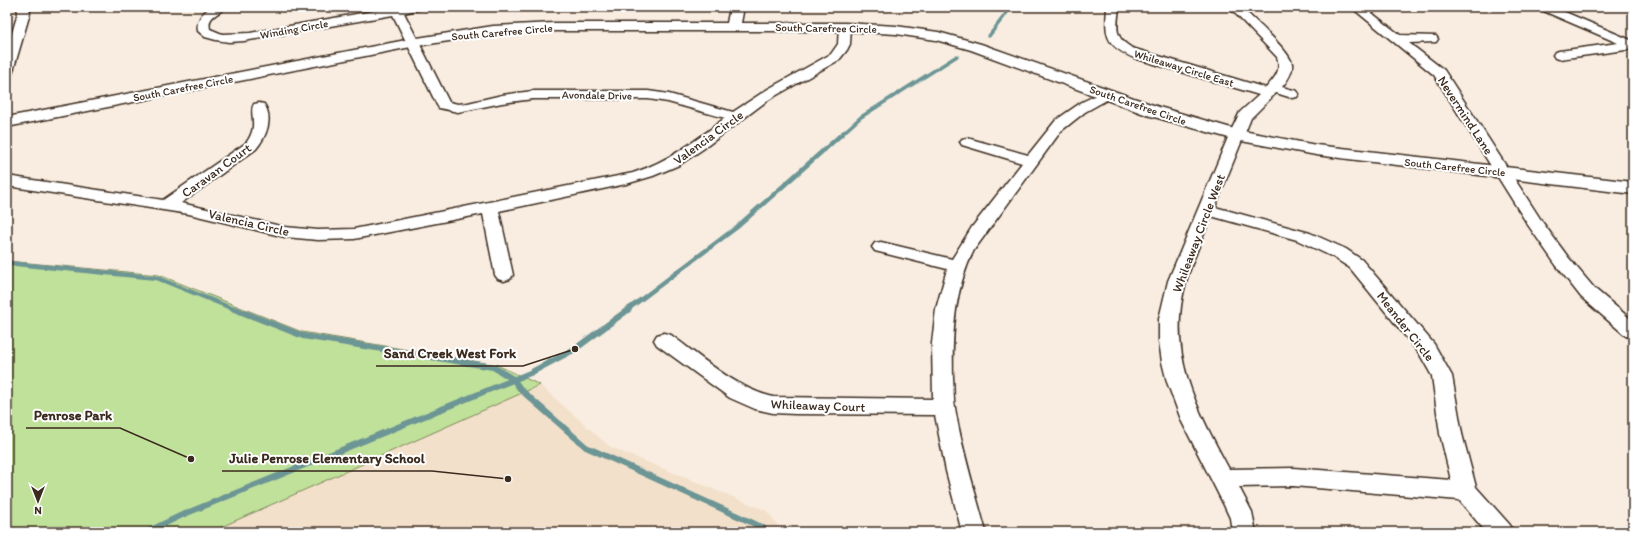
<svg xmlns="http://www.w3.org/2000/svg" width="1640" height="539" font-family="Itim,sans-serif">
	<style>
		.built { fill: #f3e0ca }
		.green { fill: #c0e19a; stroke: #7e865c }
		.lines { fill: none; stroke-linecap: round; stroke-linejoin: round }
		.stream-far2 { stroke: #6c9595; stroke-width: 3.5 }
		.stream-far1 { stroke: #6c9595; stroke-width: 4.5 }
		.stream { stroke: #6c9595; stroke-width: 6 }
		.minor-casing { stroke: #3b2a1e; stroke-width: 3 }
		.secondary-casing { stroke: #3b2a1e; stroke-width: 3 }
		.minor { fill: #fff; fill-rule: evenodd }
		.secondary { fill: #fff; fill-rule: evenodd }
		.labels { text-anchor: middle; stroke-width: 4; stroke-linejoin: round; paint-order: stroke }
		.far-street-label { font-size: 11px; fill: #3b2a1e; stroke: #fff }
		.street-label { font-size: 13px; fill: #3b2a1e; stroke: #fff }
		.leader { fill: none; stroke: #3b2a1e; stroke-width: 1.5 }
		.callout-dot { fill: #3b2a1e; stroke: #fff; stroke-width: 1.5 }
		.callout-label { font-size: 14px; text-anchor: middle; font-weight: bold; fill: #3b2a1e; stroke: #fff; stroke-width: 4; stroke-linejoin: round; paint-order: stroke }
	</style>
	<rect width="100%" height="100%" fill="#f8ede0"/>
	<filter id="ink" filterUnits="userSpaceOnUse"><feTurbulence type="fractalNoise" baseFrequency=".025" numOctaves="2"/><feDisplacementMap in="SourceGraphic" scale="8" xChannelSelector="R" yChannelSelector="G"/><feConvolveMatrix kernelMatrix="1 2 1 2 8 2 1 2 1" color-interpolation-filters="sRGB"/></filter>
	<g filter="url(#ink)">
		<path class="built" d="M 540,385 L 610,447 L 767,511 L 783,532 L 210,532 Z"/>
		<path class="green" d="M 7,261 L 159,275 L 302,332 L 497,365 L 540,385 L 210,532 L 7,532 Z"/>
		<g class="lines">
			<path class="stream-far2" d="M 989,36 L 1011,7
				M 842,134 L 861,117 L 957,56"/>
			<path class="stream-far1" d="M 7,263 L 157,278 L 236,310
				M 627,310 L 737,227 L 843,133"/>
			<path class="stream" d="M 234,309 L 303,336 L 493,367 L 513,379 L 521,390 L 586,447 L 753,523 L 763,528 L 766,532
				M 147,532 L 182,515 L 530,373 L 575,349 L 629,309"/>
			<g class="minor-casing">
				<path id="minor" d="M 17,7 L 29,7 L 30,13 L 13,71 L 12,74 L 7,75 L 7,50 L 18,13 Z
					M 211,7 L 226,7 C 219,15 207,15 210,29 L 222,34 L 250,33 L 390,8 L 389,7 L 422,7 L 420,9 L 404,13 L 449,102 L 458,104 L 468,103 L 502,95 L 533,91 L 648,91 L 669,94 L 733,112 L 768,89 L 831,54 L 838,44 L 839,27 L 841,25 L 849,25 L 851,27 L 850,44 L 847,50 L 839,60 L 768,100 L 703,149 L 679,165 L 653,176 L 626,184 L 499,211 L 513,275 L 510,279 L 504,281 L 498,279 L 495,275 L 483,214 L 354,239 L 318,240 L 285,237 L 189,214 L 7,186 L 7,176 L 163,200 L 246,143 C 260,125 248,113 254,104 L 259,103 L 264,104 C 274,119 266,137 256,149 L 181,203 L 285,227 L 318,230 L 354,229 L 633,173 C 669,161 696,141 725,118 L 668,102 L 648,99 L 533,99 L 502,103 L 458,112 L 439,108 L 437,105 L 393,15 L 244,41 L 229,42 L 216,40 L 205,37 L 198,31 C 196,20 202,13 211,7 Z
					M 1107,7 L 1119,7 C 1117,27 1113,37 1132,48 L 1266,88 C 1274,78 1282,72 1277,57 L 1229,7 L 1241,7 C 1252,18 1291,52 1292,64 C 1293,73 1287,81 1282,87 L 1297,91 L 1299,94 L 1297,97 L 1292,98 L 1276,93 L 1251,118 L 1215,207 L 1310,233 L 1346,249 L 1362,260 L 1434,344 L 1452,376 L 1462,434 L 1476,487 L 1510,525 L 1513,532 L 1486,532 L 1459,500 L 1293,486 L 1239,487 L 1252,512 L 1256,532 L 1232,532 L 1230,518 L 1224,505 L 1182,422 L 1167,382 L 1162,362 L 1159,341 L 1159,319 L 1168,281 L 1229,135 L 1240,112 L 1259,95 L 1134,58 C 1105,45 1105,36 1107,7 ZM 1211,216 L 1297,240 L 1333,257 L 1350,268 L 1419,353 L 1432,376 L 1440,434 L 1451,480 L 1293,468 L 1229,469 C 1196,408 1166,352 1186,282 C 1192,260 1203,238 1211,216 Z
					M 1351,7 L 1364,7 L 1400,35 L 1436,36 L 1438,39 L 1436,42 L 1409,43 L 1444,70 L 1543,223 L 1568,257 L 1595,289 L 1633,321 L 1633,338 L 1626,336 L 1581,297 L 1556,265 L 1528,225 L 1434,75 Z
					M 1537,7 L 1553,7 L 1633,41 L 1633,49 L 1559,59 L 1555,58 L 1553,55 L 1555,52 L 1559,51 L 1618,43 L 1539,9 Z
					M 1107,90 L 1112,91 L 1114,94 L 1112,97 L 1085,112 L 1061,131 L 974,250 C 954,290 952,334 953,378 C 954,388 953,398 955,408 C 962,450 975,491 986,532 L 962,532 L 946,471 L 935,415 L 795,414 L 773,413 L 755,409 L 730,398 L 657,345 L 654,340 L 657,335 L 664,333 L 671,335 C 701,357 737,389 773,397 L 933,399 L 932,343 L 936,309 L 947,269 L 875,251 L 872,247 L 875,243 L 881,242 L 952,259 L 972,227 L 1022,163 L 962,145 L 960,142 L 962,139 L 967,138 L 1028,155 L 1056,120 L 1082,102 Z"/>
			</g>
			<g class="secondary-casing">
				<path id="secondary" d="M 730,7 L 744,7 L 741,23 L 845,23 L 896,26 L 938,32 L 981,44 L 1159,107 L 1238,130 L 1316,145 L 1633,182 L 1633,194 L 1316,155 L 1236,140 L 1147,115 L 971,50 L 936,40 L 896,34 L 845,31 L 554,31 L 493,34 L 411,47 L 7,127 L 7,117 L 411,39 L 493,26 L 554,23 L 727,23 Z"/>
			</g>
			<use href="#minor" class="minor"/>
			<use href="#secondary" class="secondary"/>
		</g>
	</g>
	<g class="labels">
		<g class="far-street-label">
			<text transform="translate(826 28) rotate(1)" y="4">South Carefree Circle</text>
			<text transform="translate(294 29) rotate(-10)" y="4">Winding Circle</text>
			<text transform="translate(502 32) rotate(-5)" y="4">South Carefree Circle</text>
			<text transform="translate(1184 68) rotate(17)" y="4">Whileaway Circle East</text>
			<text transform="translate(183 88) rotate(-11)" y="4">South Carefree Circle</text>
			<text transform="translate(597 95) rotate(1)" y="4">Avondale Drive</text>
			<text transform="translate(1138 105) rotate(19)" y="4">South Carefree Circle</text>
			<text transform="translate(1455 167) rotate(6)" y="4">South Carefree Circle</text>
		</g>
		<g class="street-label">
			<text transform="translate(1466 115) rotate(57)" y="5">Nevermind Lane</text>
			<text transform="translate(708 137) rotate(-36)" y="5">Valencia Circle</text>
			<text transform="translate(216 170) rotate(-36)" y="5">Caravan Court</text>
			<text transform="translate(249 222) rotate(13)" y="5">Valencia Circle</text>
			<text transform="translate(1198 233) rotate(-69)" y="5">Whileaway Circle West</text>
			<text transform="translate(1406 326) rotate(52)" y="5">Meander Circle</text>
			<text transform="translate(818 405) rotate(2)" y="5">Whileaway Court</text>
		</g>
	</g>
	<path class="leader" d="M575 349L523 366H376M191 459L120 428H26M508 479L432 471H222"/>
	<g class="callout-dot">
		<circle cx="575" cy="349" r="4"/>
		<circle cx="191" cy="459" r="4"/>
		<circle cx="508" cy="479" r="4"/>
	</g>
	<g class="callout-label">
		<text x="450" y="358">Sand Creek West Fork</text>
		<text x="73" y="420">Penrose Park</text>
		<text x="327" y="463">Julie Penrose Elementary School</text>
	</g>
	<rect width="1640" height="539" fill="none" stroke="#fff" stroke-width="24"/>
	<rect x="12" y="12" width="1616" height="515" fill="none" stroke="#3b2a1e" stroke-width="1.5" filter="url(#ink)"/>
	<g transform="translate(38 501) rotate(180)" stroke="#ffffff" stroke-width="3" paint-order="stroke">
	<path d="M0-3L7 15L0 10L-7 15Z" fill="#3b2a1e"/>
	<text y="-6" font-size="11" font-weight="bold" text-anchor="middle" fill="#3b2a1e">N</text>
	</g>
</svg>
